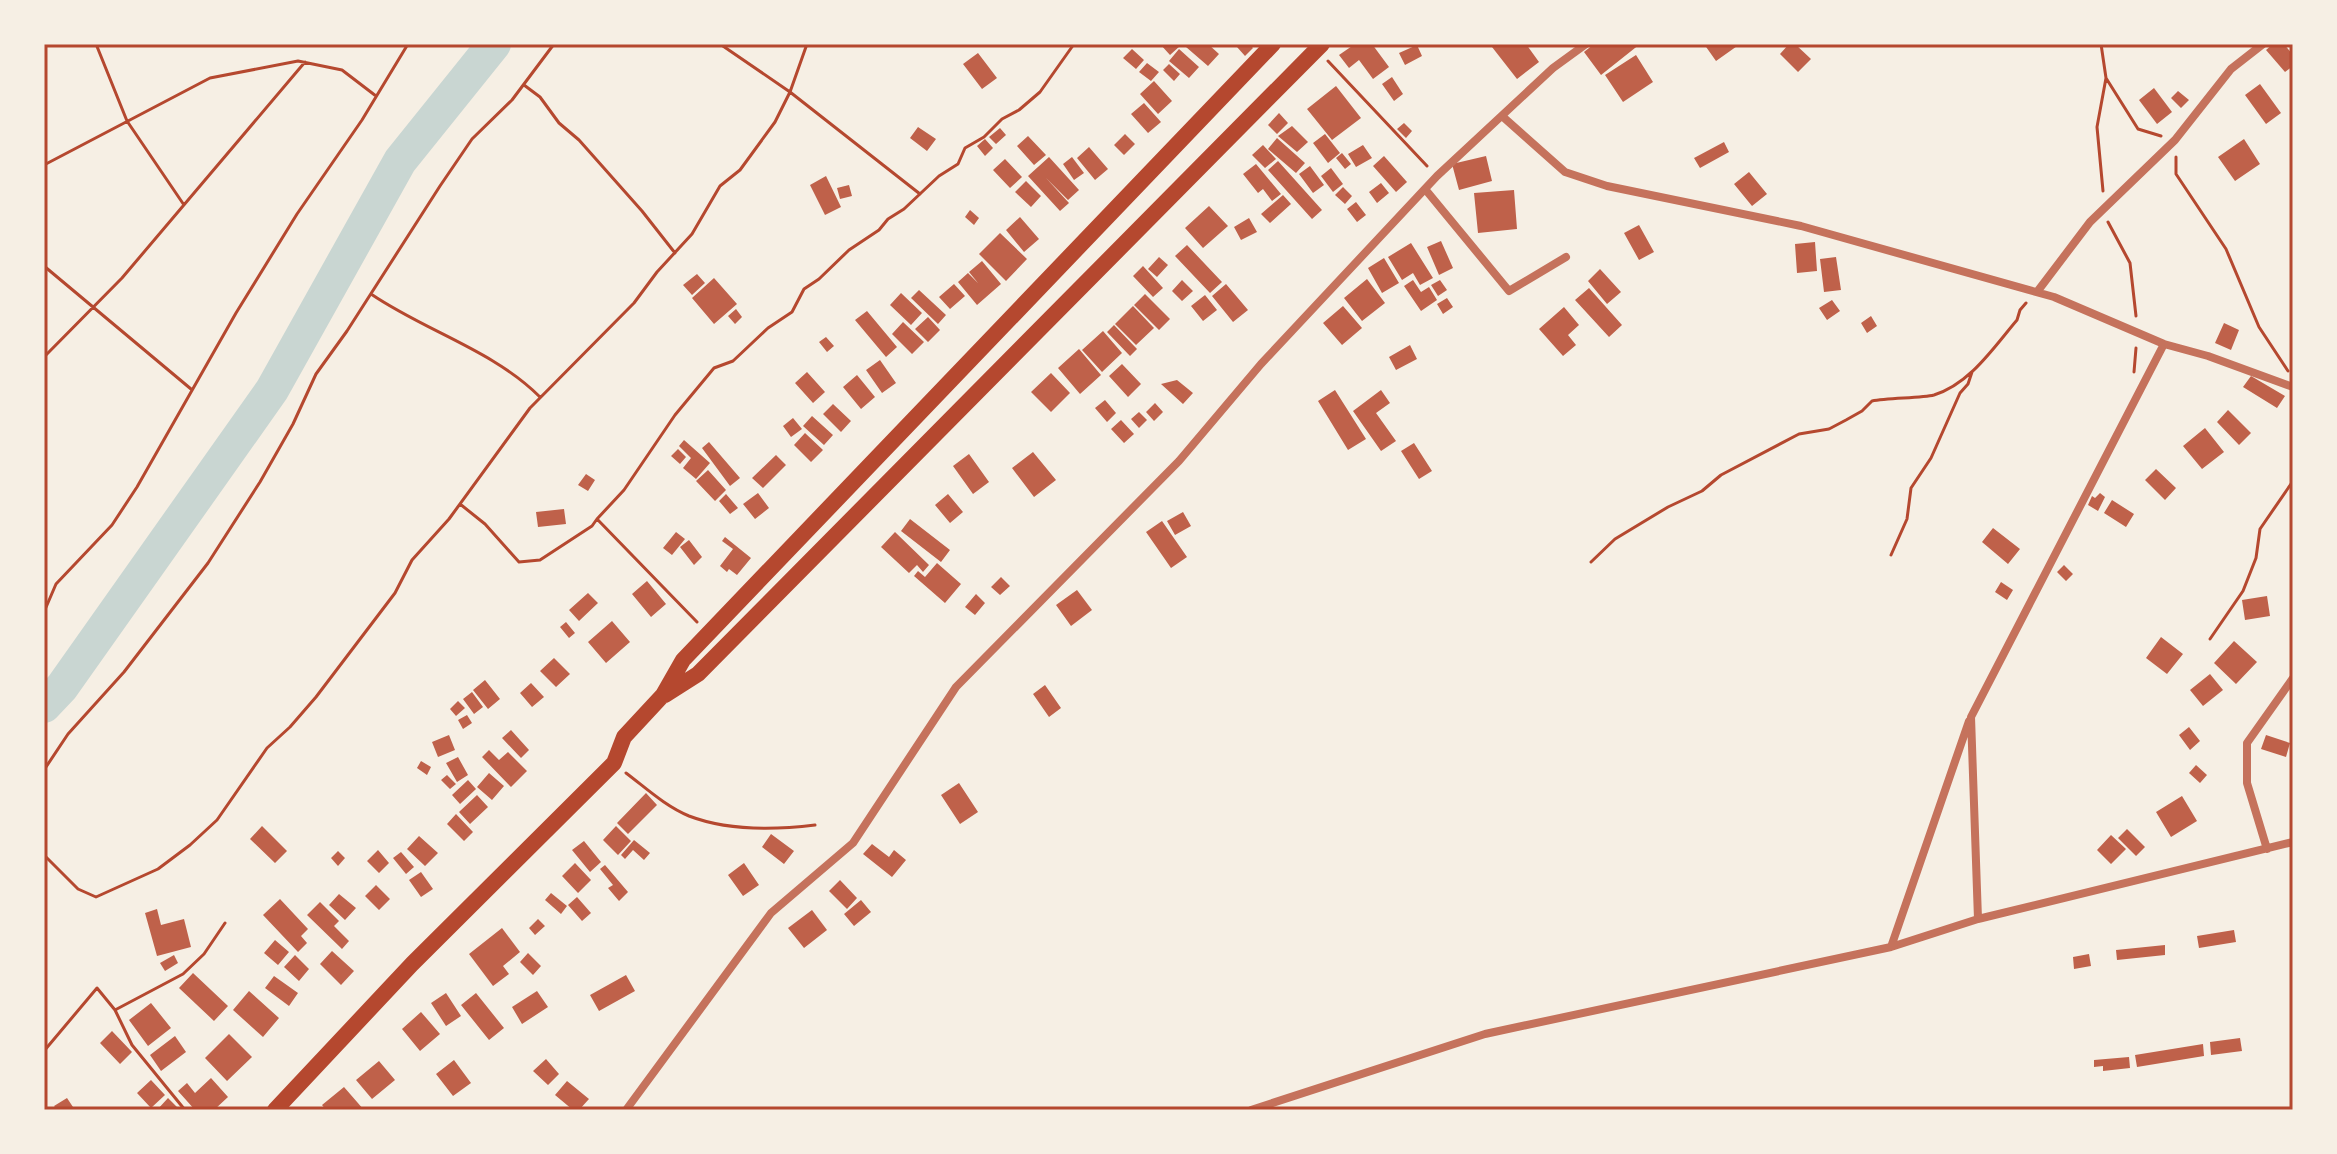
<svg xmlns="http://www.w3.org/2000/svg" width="2337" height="1154" font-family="'DM Sans',sans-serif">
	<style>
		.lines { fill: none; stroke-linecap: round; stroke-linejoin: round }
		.river { stroke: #c9d6d2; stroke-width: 34 }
		.building { fill: #bf614a }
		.path { stroke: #b5482f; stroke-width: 3 }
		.minor { stroke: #c5725c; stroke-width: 8 }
		.secondary { stroke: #b5482f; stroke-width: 16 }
		.neatline { fill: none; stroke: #b5482f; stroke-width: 3 }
	</style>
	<rect width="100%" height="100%" fill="#f6efe4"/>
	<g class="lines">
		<path class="river" d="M 44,706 L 62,687 L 272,390 L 400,161 L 494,44"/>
	</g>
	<path class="building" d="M 1160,44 L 1179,44 L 1180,46 L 1170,55 Z
		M 1189,44 L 1208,44 L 1219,54 L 1208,66 L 1186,47 Z
		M 1240,44 L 1249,44 L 1253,48 L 1245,56 L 1237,47 Z
		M 1355,44 L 1372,44 L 1389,67 L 1373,79 L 1359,60 L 1349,68 L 1339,55 Z
		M 1496,44 L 1526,44 L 1539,62 L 1517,79 L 1492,47 Z
		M 1594,44 L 1640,44 L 1601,75 L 1584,52 Z
		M 1704,44 L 1740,44 L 1716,61 Z
		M 1789,44 L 1795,44 L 1811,59 L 1798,72 L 1780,54 Z
		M 2273,44 L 2284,44 L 2293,55 L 2293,66 L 2285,72 L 2266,50 Z
		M 1417,45 L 1422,56 L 1405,65 L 1399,53 Z
		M 1132,49 L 1144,60 L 1136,69 L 1123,58 Z
		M 1179,49 L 1199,67 L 1189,78 L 1169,61 Z
		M 978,53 L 997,78 L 982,89 L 963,64 Z
		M 1636,55 L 1653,82 L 1623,102 L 1605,75 Z
		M 1147,63 L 1159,72 L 1151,81 L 1139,72 Z
		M 1169,64 L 1180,74 L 1174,81 L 1163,70 Z
		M 1392,77 L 1403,94 L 1394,101 L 1382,84 Z
		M 1154,81 L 1172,101 L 1158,114 L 1140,94 Z
		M 2260,84 L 2281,113 L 2266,124 L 2245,95 Z
		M 1336,86 L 1361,118 L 1332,140 L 1307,109 Z
		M 2154,88 L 2172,112 L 2157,124 L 2139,100 Z
		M 2178,91 L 2189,100 L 2181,108 L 2171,98 Z
		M 1144,103 L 1161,122 L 1148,133 L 1131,114 Z
		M 1279,113 L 1288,123 L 1277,134 L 1268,125 Z
		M 1404,123 L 1412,131 L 1406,138 L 1397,129 Z
		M 1292,126 L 1308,142 L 1297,152 L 1278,136 Z
		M 918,127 L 936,139 L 927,151 L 910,138 Z
		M 1000,128 L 1006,135 L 996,144 L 989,137 Z
		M 1125,134 L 1135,144 L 1124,155 L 1114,145 Z
		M 1325,134 L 1340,153 L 1328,163 L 1313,143 Z
		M 1028,136 L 1046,155 L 1034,165 L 1017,146 Z
		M 1277,138 L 1305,163 L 1296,173 L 1268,149 Z
		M 985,139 L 993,148 L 985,156 L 977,146 Z
		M 2244,139 L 2260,164 L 2235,181 L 2218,157 Z
		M 1724,142 L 1729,152 L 1700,168 L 1694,158 Z
		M 1263,145 L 1276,159 L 1265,168 L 1252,155 Z
		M 1363,145 L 1372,158 L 1356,167 L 1348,154 Z
		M 1089,147 L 1108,169 L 1095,180 L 1077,158 Z
		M 1342,153 L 1351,164 L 1345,169 L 1336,158 Z
		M 1384,156 L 1407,182 L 1396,192 L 1373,166 Z
		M 1486,156 L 1492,181 L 1459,190 L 1452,164 Z
		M 1049,157 L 1079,190 L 1068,200 L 1046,178 L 1069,203 L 1060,211 L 1028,176 Z
		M 1072,157 L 1084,173 L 1074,180 L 1063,164 Z
		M 1005,159 L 1022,177 L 1010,188 L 993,170 Z
		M 1278,161 L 1322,210 L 1312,219 L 1268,170 Z
		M 1256,164 L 1281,194 L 1272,201 L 1263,189 L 1258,193 L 1243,174 Z
		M 1310,166 L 1324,185 L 1313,193 L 1299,174 Z
		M 1331,168 L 1343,184 L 1333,192 L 1321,176 Z
		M 1749,172 L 1767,194 L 1752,206 L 1734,184 Z
		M 826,176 L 841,207 L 825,215 L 810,185 Z
		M 1026,181 L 1041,196 L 1031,207 L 1015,192 Z
		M 1381,183 L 1389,193 L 1377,203 L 1369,192 Z
		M 849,185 L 852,196 L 840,199 L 837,188 Z
		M 1343,187 L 1352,196 L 1345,204 L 1335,195 Z
		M 1514,190 L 1517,229 L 1478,233 L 1474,193 Z
		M 1283,195 L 1291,204 L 1270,223 L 1261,214 Z
		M 1356,202 L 1366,215 L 1357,222 L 1347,209 Z
		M 1209,206 L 1228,226 L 1203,248 L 1185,228 Z
		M 970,210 L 979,218 L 974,225 L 965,217 Z
		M 1020,217 L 1039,239 L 1024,252 L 1006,230 Z
		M 1249,218 L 1257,232 L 1241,240 L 1234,227 Z
		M 1639,225 L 1654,252 L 1639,260 L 1624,233 Z
		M 1000,233 L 1027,259 L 1006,281 L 979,254 Z
		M 1441,241 L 1453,268 L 1439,275 L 1427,247 Z
		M 1815,242 L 1817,271 L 1797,273 L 1795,244 Z
		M 1411,243 L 1433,278 L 1420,285 L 1413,273 L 1402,280 L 1388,257 Z
		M 1187,245 L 1222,282 L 1210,293 L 1175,256 Z
		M 1159,257 L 1168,265 L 1157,277 L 1148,269 Z
		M 1836,257 L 1841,290 L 1824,292 L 1820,259 Z
		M 1384,258 L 1399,283 L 1382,293 L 1368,268 Z
		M 982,261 L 1001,284 L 977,305 L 958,282 L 968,273 L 978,283 L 969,272 Z
		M 1143,266 L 1163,288 L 1153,297 L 1133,276 Z
		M 1600,269 L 1621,292 L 1607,304 L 1588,281 Z
		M 697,274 L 705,283 L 692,295 L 683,285 Z
		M 714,278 L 737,304 L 714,324 L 692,298 Z
		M 1367,279 L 1385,303 L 1362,321 L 1344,298 Z
		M 1182,280 L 1193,291 L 1182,301 L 1172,291 Z
		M 1413,280 L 1421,292 L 1429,287 L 1437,300 L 1421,311 L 1404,286 Z
		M 1440,280 L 1447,290 L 1438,296 L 1431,285 Z
		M 954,284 L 965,296 L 950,309 L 939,297 Z
		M 1226,284 L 1248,310 L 1233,322 L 1212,296 Z
		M 1589,288 L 1622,325 L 1609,337 L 1575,300 Z
		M 919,290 L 946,315 L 938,324 L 911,298 Z
		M 901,293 L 922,313 L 911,325 L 890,305 Z
		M 1145,294 L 1170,319 L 1159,330 L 1134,305 Z
		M 1205,295 L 1217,310 L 1203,321 L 1191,306 Z
		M 1447,298 L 1453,307 L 1443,314 L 1437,304 Z
		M 1832,300 L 1840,311 L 1827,320 L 1819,308 Z
		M 1133,306 L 1154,328 L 1136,345 L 1115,324 Z
		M 1343,306 L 1362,328 L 1342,345 L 1323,323 Z
		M 1564,307 L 1579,325 L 1568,335 L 1576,345 L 1563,356 L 1539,329 Z
		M 736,309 L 742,317 L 735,324 L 728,316 Z
		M 867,311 L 897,347 L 886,357 L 855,320 Z
		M 1871,316 L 1877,326 L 1867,333 L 1861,323 Z
		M 928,317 L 940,330 L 928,342 L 915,329 Z
		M 903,322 L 924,342 L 912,354 L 892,334 Z
		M 2224,323 L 2239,330 L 2231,350 L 2215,343 Z
		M 1114,325 L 1137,349 L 1130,356 L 1107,332 Z
		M 1103,331 L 1122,353 L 1102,372 L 1082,350 Z
		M 826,337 L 834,346 L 827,352 L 819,342 Z
		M 1410,345 L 1417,359 L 1396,370 L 1389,357 Z
		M 1079,349 L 1101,375 L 1080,394 L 1058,368 Z
		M 880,360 L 896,383 L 882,393 L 866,370 Z
		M 1122,364 L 1141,384 L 1128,397 L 1109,376 Z
		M 807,372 L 825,392 L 813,403 L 795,383 Z
		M 1051,373 L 1070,393 L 1051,412 L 1031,392 Z
		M 857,375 L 875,397 L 861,409 L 843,387 Z
		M 2251,376 L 2285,396 L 2277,408 L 2243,387 Z
		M 1177,380 L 1193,393 L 1183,404 L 1161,384 Z
		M 1335,390 L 1366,439 L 1348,450 L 1318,401 Z
		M 1381,390 L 1390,403 L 1376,413 L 1396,441 L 1381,451 L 1353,411 Z
		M 1105,400 L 1116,413 L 1107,422 L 1095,408 Z
		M 1155,403 L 1163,412 L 1154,421 L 1146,412 Z
		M 833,404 L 851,421 L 841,432 L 823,414 Z
		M 2228,410 L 2251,433 L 2239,445 L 2217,422 Z
		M 1139,412 L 1147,420 L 1139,428 L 1131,419 Z
		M 812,416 L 833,435 L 824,445 L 803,426 Z
		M 793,418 L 802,429 L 791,437 L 783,426 Z
		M 1121,420 L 1134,434 L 1124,443 L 1111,429 Z
		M 2205,428 L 2224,452 L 2202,469 L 2183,446 Z
		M 805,433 L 823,450 L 811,462 L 794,445 Z
		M 684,440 L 710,463 L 696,479 L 683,468 L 691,458 L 679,446 Z
		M 709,442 L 740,478 L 730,486 L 702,448 Z
		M 1414,443 L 1432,471 L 1419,479 L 1401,451 Z
		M 678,449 L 686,457 L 680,464 L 671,456 Z
		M 1033,452 L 1056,480 L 1034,497 L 1012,468 Z
		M 969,454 L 989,482 L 973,494 L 953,466 Z
		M 776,455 L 786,465 L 763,488 L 752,478 Z
		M 2156,469 L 2176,488 L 2165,500 L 2145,480 Z
		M 708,470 L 726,490 L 715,501 L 696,481 Z
		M 586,474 L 595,480 L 588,491 L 578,485 Z
		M 758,493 L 769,508 L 755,519 L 743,504 Z
		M 2100,493 L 2105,497 L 2098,511 L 2088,505 L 2092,496 L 2095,498 Z
		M 726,494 L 738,508 L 730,514 L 719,501 Z
		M 948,494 L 963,512 L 950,523 L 935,505 Z
		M 2112,500 L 2134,514 L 2126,527 L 2104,513 Z
		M 564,509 L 566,524 L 538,527 L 536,512 Z
		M 1183,512 L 1191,526 L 1175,535 L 1167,521 Z
		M 910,519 L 950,550 L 941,562 L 901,531 Z
		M 1162,521 L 1187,557 L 1171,568 L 1146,532 Z
		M 1993,528 L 2020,549 L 2008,564 L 1982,542 Z
		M 676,532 L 685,539 L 672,555 L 663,548 Z
		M 895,532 L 929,565 L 923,572 L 917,565 L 909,573 L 881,547 Z
		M 725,537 L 751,558 L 737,575 L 729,569 L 727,572 L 720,566 L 733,549 L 722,541 Z
		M 689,540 L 702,557 L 694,565 L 680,547 Z
		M 937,563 L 961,584 L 945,603 L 914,576 L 918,571 L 925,577 Z
		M 2064,565 L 2073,574 L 2066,581 L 2057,572 Z
		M 1001,577 L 1010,586 L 1000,595 L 991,587 Z
		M 647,581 L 666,604 L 651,617 L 632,594 Z
		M 2001,582 L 2013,590 L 2007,600 L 1995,592 Z
		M 1077,590 L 1092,610 L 1071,626 L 1056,605 Z
		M 588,593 L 598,603 L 579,621 L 569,610 Z
		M 976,594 L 985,603 L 975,615 L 965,607 Z
		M 2267,596 L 2270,616 L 2245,620 L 2242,600 Z
		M 612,621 L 630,642 L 606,663 L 588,642 Z
		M 566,622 L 575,633 L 569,638 L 560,627 Z
		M 2161,637 L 2183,654 L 2167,674 L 2146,658 Z
		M 2234,641 L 2257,662 L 2236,684 L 2214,663 Z
		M 554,658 L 570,674 L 556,687 L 540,671 Z
		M 2210,674 L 2223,690 L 2203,706 L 2190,690 Z
		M 485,680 L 500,699 L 488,709 L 473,690 Z
		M 531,683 L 544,697 L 532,707 L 520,693 Z
		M 1045,685 L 1061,708 L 1049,717 L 1033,694 Z
		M 472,692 L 483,707 L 474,714 L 463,699 Z
		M 458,701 L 465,708 L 456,716 L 450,709 Z
		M 467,715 L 472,723 L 463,729 L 458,720 Z
		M 2189,727 L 2200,741 L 2190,750 L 2179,735 Z
		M 511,730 L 529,750 L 521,758 L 502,738 Z
		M 449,735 L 455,750 L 438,757 L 432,742 Z
		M 2266,735 L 2290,743 L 2286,757 L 2261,749 Z
		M 489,750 L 499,760 L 508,752 L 527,771 L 511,787 L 482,757 Z
		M 458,757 L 468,775 L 457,782 L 446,763 Z
		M 421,761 L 431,767 L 427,775 L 417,768 Z
		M 2196,765 L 2207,775 L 2200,783 L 2189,773 Z
		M 489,773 L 504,786 L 492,800 L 477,787 Z
		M 447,775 L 456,784 L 450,789 L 441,780 Z
		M 468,780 L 476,789 L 460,804 L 452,795 Z
		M 959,783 L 978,812 L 960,824 L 941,795 Z
		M 646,793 L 657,805 L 628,834 L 617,823 Z
		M 477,795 L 488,807 L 470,824 L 459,812 Z
		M 2182,796 L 2197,821 L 2171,837 L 2156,812 Z
		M 456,814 L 473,832 L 464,841 L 447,824 Z
		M 262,826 L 287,851 L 275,863 L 250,839 Z
		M 616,826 L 631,841 L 618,855 L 603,840 Z
		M 2127,829 L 2145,847 L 2136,856 L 2118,838 Z
		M 771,834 L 794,851 L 784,864 L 762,847 Z
		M 2111,835 L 2126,849 L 2111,864 L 2097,850 Z
		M 419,836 L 438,853 L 425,866 L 407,849 Z
		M 634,840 L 650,853 L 644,860 L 633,850 L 625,859 L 621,855 Z
		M 584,841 L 601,862 L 590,872 L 572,850 Z
		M 872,844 L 889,857 L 894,850 L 906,860 L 892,877 L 863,854 Z
		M 378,850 L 389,863 L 379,873 L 367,861 Z
		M 338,851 L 345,858 L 338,866 L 331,858 Z
		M 401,852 L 414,867 L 406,874 L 393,858 Z
		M 575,863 L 591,880 L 578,893 L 562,876 Z
		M 744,863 L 759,885 L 743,896 L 728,875 Z
		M 605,865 L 628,892 L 619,901 L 608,888 L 613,885 L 600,869 Z
		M 421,872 L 433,889 L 421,897 L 409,880 Z
		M 840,880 L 857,898 L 847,909 L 829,891 Z
		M 376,885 L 390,899 L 379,910 L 365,896 Z
		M 551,893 L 567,906 L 561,914 L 545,900 Z
		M 339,894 L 356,908 L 345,920 L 329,905 Z
		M 577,897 L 591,913 L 582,921 L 568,905 Z
		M 280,899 L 308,929 L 301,936 L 307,943 L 298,952 L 263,915 Z
		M 861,900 L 871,912 L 854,926 L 844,914 Z
		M 320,902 L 339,921 L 334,926 L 349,941 L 342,949 L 307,915 Z
		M 157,909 L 161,925 L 184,919 L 191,947 L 157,956 L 145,913 Z
		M 812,910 L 827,930 L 804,948 L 788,928 Z
		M 538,919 L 545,926 L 535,935 L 529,928 Z
		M 502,928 L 520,952 L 503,966 L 509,974 L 493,986 L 469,954 Z
		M 2234,930 L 2236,942 L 2199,948 L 2197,936 Z
		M 275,940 L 289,952 L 278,965 L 264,953 Z
		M 2165,945 L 2165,955 L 2117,960 L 2116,950 Z
		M 332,951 L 354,971 L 341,985 L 320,964 Z
		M 528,953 L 541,966 L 533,975 L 520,962 Z
		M 2089,954 L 2091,966 L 2074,969 L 2073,957 Z
		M 174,955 L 178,963 L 165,971 L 160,963 Z
		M 295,955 L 309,969 L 299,981 L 284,967 Z
		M 193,973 L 228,1006 L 214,1021 L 179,988 Z
		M 626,975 L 635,991 L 599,1011 L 590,995 Z
		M 274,976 L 298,993 L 289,1006 L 265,988 Z
		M 249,991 L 279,1018 L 263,1037 L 233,1010 Z
		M 537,991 L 548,1007 L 522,1024 L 512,1007 Z
		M 446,993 L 461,1016 L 446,1026 L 431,1003 Z
		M 476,993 L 504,1028 L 489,1040 L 461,1005 Z
		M 151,1003 L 171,1028 L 148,1046 L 129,1020 Z
		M 421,1012 L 440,1034 L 420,1051 L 402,1029 Z
		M 112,1031 L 132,1052 L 120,1064 L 100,1043 Z
		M 229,1034 L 252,1057 L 227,1081 L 205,1058 Z
		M 175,1036 L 186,1052 L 161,1071 L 150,1055 Z
		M 2240,1038 L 2242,1051 L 2211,1055 L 2210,1042 Z
		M 2203,1044 L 2204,1056 L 2137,1067 L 2135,1055 Z
		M 2129,1057 L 2130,1068 L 2103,1071 L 2103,1066 L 2094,1067 L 2094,1060 Z
		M 546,1059 L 559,1074 L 548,1085 L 533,1071 Z
		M 454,1060 L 471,1083 L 453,1096 L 436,1074 Z
		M 379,1061 L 395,1080 L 372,1099 L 356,1080 Z
		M 211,1078 L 228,1097 L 214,1110 L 195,1110 L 178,1091 L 187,1083 L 195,1093 Z
		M 151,1080 L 165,1095 L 151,1108 L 137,1093 Z
		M 567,1081 L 589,1099 L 579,1110 L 573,1110 L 555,1095 Z
		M 344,1087 L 364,1110 L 326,1110 L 322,1105 Z
		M 67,1098 L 75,1110 L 57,1110 L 54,1106 Z
		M 168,1098 L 180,1110 L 157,1110 Z"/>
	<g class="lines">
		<path class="path" d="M 96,44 L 127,121 L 184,205
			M 720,44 L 790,92 L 920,194
			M 2101,44 L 2106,78 L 2097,127 L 2103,191
			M 1328,61 L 1427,166
			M 2106,78 L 2138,129 L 2161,136
			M 524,85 L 540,97 L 559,123 L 579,140 L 642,211 L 675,253
			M 2176,157 L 2176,174 L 2226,249 L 2259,327 L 2288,371
			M 44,165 L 210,78 L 298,61 L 342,70 L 376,96
			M 2108,222 L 2130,263 L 2136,316
			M 44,266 L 191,389
			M 371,294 C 425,331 493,350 540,397
			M 44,357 L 122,278 L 305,62
			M 2134,372 L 2136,348
			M 460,504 L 485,524 L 519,562 L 540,560 L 592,526 L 597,519
			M 1891,555 L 1907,519 L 1911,488 L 1931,458 L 1960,393 L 1968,384 L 1972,372
			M 1591,562 L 1615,539 L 1668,507 L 1702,491 L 1721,475 L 1799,434 L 1829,429 L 1846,420 L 1862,411 L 1872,401 C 1888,398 1922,398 1934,395 C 1970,384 1994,347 2017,320 L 2020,310 L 2026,303
			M 44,612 L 56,584 L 112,525 L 137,487 L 236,313 L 297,214 L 362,120 L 408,44
			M 697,622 L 597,519 L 624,490 L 675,415 L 714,368 L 733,361 L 768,328 L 792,312 L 804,289 L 819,279 L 849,250 L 879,230 L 888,219 L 904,209 L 939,176 L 958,164 L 965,148 L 984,137 L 1002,119 L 1019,110 L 1040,92 L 1074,44
			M 2210,639 L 2243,591 L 2256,558 L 2260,529 L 2293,481
			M 44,770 L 68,734 L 124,672 L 208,563 L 260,482 L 293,424 L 316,374 L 347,331 L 440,186 L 472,139 L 512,100 L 554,44
			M 626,773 C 646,788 665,806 689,816 C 728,831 774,830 815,825
			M 44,855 L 78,889 L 96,897 L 158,869 L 190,845 L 217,820 L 267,748 L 290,727 L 316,697 L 395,593 L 412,560 L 449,519 L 530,408 L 634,303 L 657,272 L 692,234 L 720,186 L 740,170 L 775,122 L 790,92 L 807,44
			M 44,1051 L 97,988 L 115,1010
			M 185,1110 L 132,1045 L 115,1010 L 183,974 L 204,954 L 225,923"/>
		<path class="minor" d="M 1502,116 L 1565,172 L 1607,186 L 1801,226 L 2054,297 L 2164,344 L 2208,356 L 2293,387
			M 1425,189 L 1509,291 L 1566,257
			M 2037,292 L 2090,222 L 2175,140 L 2231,69 L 2263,44
			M 2267,849 L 2247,783 L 2247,743 L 2293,678
			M 1978,919 L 1971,717 L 2164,344
			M 1891,947 L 1969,721
			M 626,1110 L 771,913 L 853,843 L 956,687 L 1179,461 L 1261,364 L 1437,176 L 1553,68 L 1586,44
			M 1251,1110 L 1485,1034 L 1891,947 L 1978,919 L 2293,842"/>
		<path class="secondary" d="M 665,695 L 698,674 L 1322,44
			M 275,1110 L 412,964 L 614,763 L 624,737 L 663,695 L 683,660 L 1273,44"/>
	</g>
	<rect width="2337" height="1154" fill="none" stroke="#f6efe4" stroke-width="92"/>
	<rect x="46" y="46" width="2245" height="1062" class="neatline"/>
</svg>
